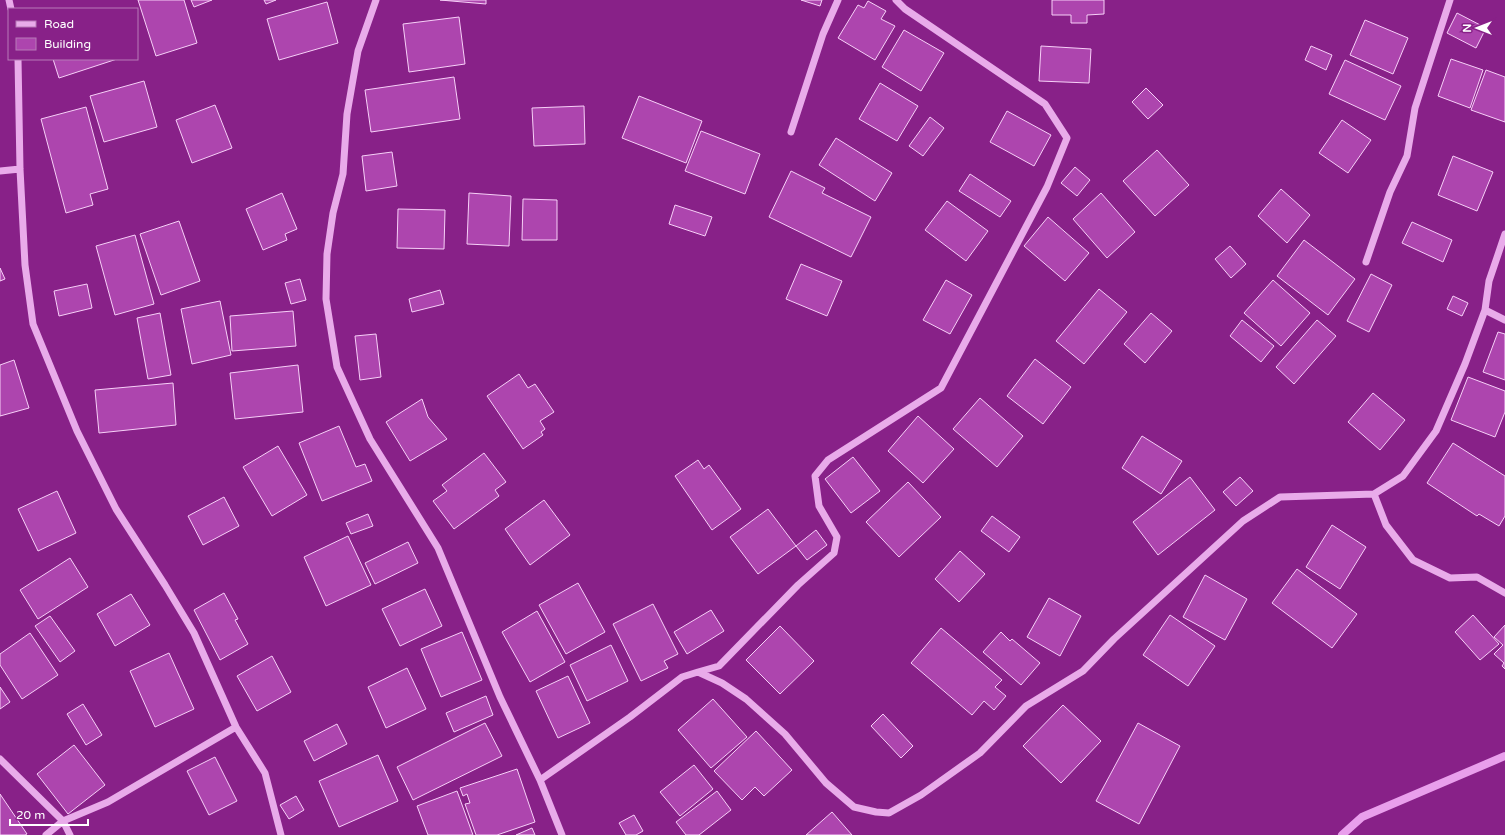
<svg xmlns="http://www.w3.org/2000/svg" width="1505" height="835" font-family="'Varela Round',sans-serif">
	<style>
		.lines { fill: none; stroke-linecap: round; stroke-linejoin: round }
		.stream { stroke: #e99fec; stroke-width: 8 }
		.building { fill: #ad45ae; stroke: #f7d0f8 }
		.minor { stroke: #e9abea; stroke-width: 7 }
	</style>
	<rect width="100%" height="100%" fill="#882188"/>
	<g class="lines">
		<path class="stream" d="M 1342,835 L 1362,817 L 1505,756"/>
	</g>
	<path class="building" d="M 138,0 L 184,0 L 197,43 L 156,56 Z
		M 191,0 L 212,0 L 194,7 Z
		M 264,0 L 276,0 L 266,4 Z
		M 440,0 L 486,0 L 486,4 Z
		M 801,0 L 822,0 L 820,6 Z
		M 1052,0 L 1104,0 L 1104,14 L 1087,15 L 1087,23 L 1071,23 L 1071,15 L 1052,15 Z
		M 868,1 L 886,11 L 881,19 L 895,26 L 875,60 L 838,38 L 858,5 L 864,8 Z
		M 327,2 L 338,43 L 279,60 L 267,19 Z
		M 1457,13 L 1486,28 L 1476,48 L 1447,33 Z
		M 459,17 L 465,64 L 409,72 L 403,24 Z
		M 1365,20 L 1408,38 L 1393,74 L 1350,55 Z
		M 904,30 L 944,53 L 921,91 L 882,67 Z
		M 1041,46 L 1091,49 L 1089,83 L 1039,81 Z
		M 1311,46 L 1332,55 L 1326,70 L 1305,60 Z
		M 53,59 L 117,59 L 59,78 Z
		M 1451,59 L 1483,70 L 1470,108 L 1438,96 Z
		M 1345,60 L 1401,86 L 1385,120 L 1329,94 Z
		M 1486,70 L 1505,77 L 1505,122 L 1471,110 Z
		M 454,77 L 460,119 L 371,132 L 365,90 Z
		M 144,81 L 157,127 L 104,142 L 90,96 Z
		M 880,83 L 918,106 L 897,141 L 859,119 Z
		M 1146,88 L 1163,105 L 1148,119 L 1132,102 Z
		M 639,96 L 702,121 L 686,163 L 622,138 Z
		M 215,105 L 232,148 L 192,163 L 176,120 Z
		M 584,106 L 585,144 L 534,146 L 532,108 Z
		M 86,107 L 108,189 L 90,194 L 93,205 L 66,213 L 41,119 Z
		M 1007,111 L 1051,135 L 1034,166 L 990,142 Z
		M 930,117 L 944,128 L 923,156 L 909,146 Z
		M 1342,120 L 1371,140 L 1348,173 L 1319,153 Z
		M 701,131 L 760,154 L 745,194 L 685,171 Z
		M 836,138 L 892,173 L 875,201 L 819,165 Z
		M 1157,150 L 1189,185 L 1155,216 L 1123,181 Z
		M 392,152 L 397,186 L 366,191 L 362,156 Z
		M 1453,156 L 1493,172 L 1477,211 L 1438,195 Z
		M 1075,167 L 1090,180 L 1077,196 L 1061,183 Z
		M 791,171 L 825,188 L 822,193 L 871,217 L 851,257 L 769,217 Z
		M 970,174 L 1011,201 L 1000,217 L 959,191 Z
		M 1281,189 L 1310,215 L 1287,243 L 1258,216 Z
		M 282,193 L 297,229 L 285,234 L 287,240 L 263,250 L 246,209 Z
		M 469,193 L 511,196 L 509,246 L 467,244 Z
		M 1101,193 L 1135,232 L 1107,258 L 1073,219 Z
		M 523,199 L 557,200 L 557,240 L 522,240 Z
		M 947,201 L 988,231 L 966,261 L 925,230 Z
		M 675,205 L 712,217 L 705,236 L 669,224 Z
		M 398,209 L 445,210 L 444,249 L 397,248 Z
		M 1048,217 L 1089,253 L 1065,281 L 1024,246 Z
		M 179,221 L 200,281 L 161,295 L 140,234 Z
		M 1412,222 L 1452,240 L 1443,262 L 1402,243 Z
		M 135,235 L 154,304 L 115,315 L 96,246 Z
		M 1304,240 L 1355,279 L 1328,315 L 1277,276 Z
		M 1230,246 L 1246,264 L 1231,278 L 1215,259 Z
		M 801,264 L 842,281 L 827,316 L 786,299 Z
		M 0,268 L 5,279 L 0,281 Z
		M 1371,274 L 1392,285 L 1369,332 L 1347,321 Z
		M 300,279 L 306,300 L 291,304 L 285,283 Z
		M 946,280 L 972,295 L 950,334 L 923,320 Z
		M 1273,280 L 1310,313 L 1281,346 L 1244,313 Z
		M 87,284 L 92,308 L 59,316 L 54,291 Z
		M 1099,289 L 1127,312 L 1084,364 L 1056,341 Z
		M 440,290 L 444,304 L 412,312 L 409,299 Z
		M 1453,296 L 1468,303 L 1462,316 L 1447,309 Z
		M 220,301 L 231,355 L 192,364 L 181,309 Z
		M 293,311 L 296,346 L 232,351 L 230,316 Z
		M 160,313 L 171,375 L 148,379 L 137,318 Z
		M 1151,313 L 1172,331 L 1145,363 L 1124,344 Z
		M 1242,320 L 1274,346 L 1261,362 L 1230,336 Z
		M 1317,320 L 1336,336 L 1294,384 L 1276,367 Z
		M 1498,332 L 1505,334 L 1505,380 L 1483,372 Z
		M 376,334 L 381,377 L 360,380 L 355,336 Z
		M 1035,359 L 1071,387 L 1043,424 L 1007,396 Z
		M 14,360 L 29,408 L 0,416 L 0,365 Z
		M 298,365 L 303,412 L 235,419 L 230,373 Z
		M 519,374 L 528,388 L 535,384 L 554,412 L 540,421 L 545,429 L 541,432 L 543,435 L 523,449 L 487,396 Z
		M 1468,377 L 1505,391 L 1505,412 L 1495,437 L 1451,420 Z
		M 173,383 L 176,425 L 99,433 L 95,390 Z
		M 1373,393 L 1405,420 L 1380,450 L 1348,422 Z
		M 980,398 L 1023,436 L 997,467 L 953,429 Z
		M 422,399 L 428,417 L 447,439 L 410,461 L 386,422 Z
		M 918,416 L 954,449 L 923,483 L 888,451 Z
		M 339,426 L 356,467 L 365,464 L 372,481 L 322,501 L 299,443 Z
		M 1142,436 L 1182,461 L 1161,494 L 1122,468 Z
		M 1453,443 L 1505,476 L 1505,516 L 1499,526 L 1479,514 L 1477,516 L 1427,483 Z
		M 278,446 L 307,495 L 272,516 L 243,467 Z
		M 484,453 L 506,482 L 495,490 L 499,496 L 454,529 L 433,501 L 447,491 L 442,485 Z
		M 853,457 L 880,491 L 851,513 L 825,479 Z
		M 698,460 L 704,469 L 709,465 L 741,509 L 712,530 L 675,476 Z
		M 1190,477 L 1215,510 L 1158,555 L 1133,522 Z
		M 1240,477 L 1253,491 L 1236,506 L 1223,492 Z
		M 908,482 L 941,517 L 899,557 L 866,522 Z
		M 57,491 L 76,533 L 38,551 L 18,509 Z
		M 224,497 L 239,526 L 203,545 L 188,516 Z
		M 544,500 L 570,535 L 530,565 L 505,529 Z
		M 768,509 L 796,546 L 758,574 L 730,537 Z
		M 368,514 L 373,526 L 351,534 L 346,523 Z
		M 992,516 L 1020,537 L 1009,552 L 981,531 Z
		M 1332,525 L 1366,547 L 1340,589 L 1306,567 Z
		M 816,530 L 827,545 L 807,560 L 796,546 Z
		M 348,536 L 371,585 L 326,606 L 304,557 Z
		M 408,542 L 418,563 L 375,584 L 365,563 Z
		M 960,551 L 985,574 L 959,602 L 935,579 Z
		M 70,558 L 88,587 L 38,619 L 20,590 Z
		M 1297,569 L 1357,614 L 1332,648 L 1272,603 Z
		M 1205,575 L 1247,599 L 1225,640 L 1183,617 Z
		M 578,583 L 605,632 L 566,654 L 539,605 Z
		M 425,589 L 442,626 L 400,646 L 382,609 Z
		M 224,593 L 238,619 L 235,620 L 248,644 L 220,660 L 194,610 Z
		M 131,594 L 150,625 L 115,646 L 97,614 Z
		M 1049,598 L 1081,616 L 1060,656 L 1027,637 Z
		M 653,604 L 678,654 L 664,661 L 668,668 L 641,681 L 613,624 Z
		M 711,610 L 724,631 L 687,654 L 674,632 Z
		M 537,611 L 565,662 L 530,682 L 502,632 Z
		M 1170,615 L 1215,646 L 1188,686 L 1143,655 Z
		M 1473,615 L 1499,644 L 1480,660 L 1455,632 Z
		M 50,616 L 75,651 L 60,662 L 35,626 Z
		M 1505,625 L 1505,669 L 1502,666 L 1504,663 L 1494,654 L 1503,645 L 1494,637 Z
		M 780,626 L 814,661 L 780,694 L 746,660 Z
		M 941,628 L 1002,680 L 995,687 L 1006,696 L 994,710 L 984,701 L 972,715 L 911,663 Z
		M 462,632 L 482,680 L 441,697 L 421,649 Z
		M 1001,632 L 1010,641 L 1012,639 L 1040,663 L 1021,685 L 983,652 Z
		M 30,633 L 58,675 L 22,699 L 0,665 L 0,654 Z
		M 611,645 L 628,681 L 587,701 L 570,665 Z
		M 169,653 L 194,709 L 155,727 L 130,671 Z
		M 272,656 L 291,692 L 257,711 L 237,676 Z
		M 407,668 L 426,709 L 386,728 L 368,687 Z
		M 568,676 L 590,723 L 558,738 L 536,691 Z
		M 0,687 L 10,702 L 0,709 Z
		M 486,696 L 493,715 L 454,732 L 446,713 Z
		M 713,699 L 747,737 L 711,768 L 678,730 Z
		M 83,704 L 102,735 L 86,745 L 67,714 Z
		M 1063,705 L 1101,741 L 1061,783 L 1023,746 Z
		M 883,714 L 913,746 L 901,758 L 871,726 Z
		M 485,723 L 502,756 L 413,800 L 397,767 Z
		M 1138,723 L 1180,746 L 1139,824 L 1096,801 Z
		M 337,724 L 347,744 L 314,761 L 304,741 Z
		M 756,731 L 792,770 L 764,796 L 755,787 L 742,800 L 714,771 Z
		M 74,745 L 105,785 L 68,814 L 37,774 Z
		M 378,755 L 398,801 L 339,827 L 319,781 Z
		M 215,757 L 237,801 L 209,815 L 187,771 Z
		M 694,765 L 713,789 L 680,816 L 660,792 Z
		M 517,769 L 535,822 L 497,835 L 476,835 L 465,804 L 470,803 L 467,794 L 463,796 L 460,788 Z
		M 457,791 L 473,835 L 428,835 L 417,806 Z
		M 717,791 L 731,810 L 699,835 L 686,835 L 676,822 Z
		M 0,794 L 27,834 L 25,835 L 0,835 Z
		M 296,796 L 304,810 L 289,819 L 280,805 Z
		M 832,812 L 852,835 L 806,835 Z
		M 634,815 L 643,831 L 636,835 L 626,835 L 619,823 Z
		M 532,828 L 535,835 L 516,835 Z"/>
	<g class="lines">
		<path class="minor" d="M 9,0 L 11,9
			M 376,0 L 358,51 L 347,114 L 343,174 L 333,213 L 327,254 L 326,299 L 337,367 L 370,439 L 438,548 L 500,697 L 540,780 L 562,835
			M 18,59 L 20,169 L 25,265 L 33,324 L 77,431 L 116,509 L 165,585 L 194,633 L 236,727 L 265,773 L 281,835
			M 791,132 L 823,34 L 838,0
			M 0,171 L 20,169
			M 1366,262 L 1390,192 L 1407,156 L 1415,108 L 1450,0
			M 1485,310 L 1505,320
			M 1374,494 L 1386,525 L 1413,560 L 1450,578 L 1477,577 L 1505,593
			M 698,672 L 719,666 L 798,585 L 834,553 L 837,537 L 819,506 L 815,476 L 828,460 L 941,388 L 1047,187 L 1067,138 L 1045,104 L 905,9 L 896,0
			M 0,759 L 63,821 L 70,835
			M 540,780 L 630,717 L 682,677 L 698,672 L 722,683 L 746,699 L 785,734 L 826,783 L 854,807 L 876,812 L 889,813 L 921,795 L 980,753 L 1026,706 L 1083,671 L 1114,639 L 1243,521 L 1280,497 L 1374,494 L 1403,476 L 1436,431 L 1465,364 L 1485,310 L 1489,281 L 1505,234
			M 46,835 L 63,821 L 108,802 L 236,727"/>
	</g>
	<rect x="8" y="8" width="130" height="52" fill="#882188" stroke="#b87ab8"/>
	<rect x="16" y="21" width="20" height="6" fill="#e9abea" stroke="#b87ab8"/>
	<text x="44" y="28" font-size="12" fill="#ffffff">Road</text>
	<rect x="16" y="38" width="20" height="12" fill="#ad45ae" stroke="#b87ab8"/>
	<text x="44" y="48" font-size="12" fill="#ffffff">Building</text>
	<g transform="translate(1477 28) rotate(270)" stroke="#882188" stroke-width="3" paint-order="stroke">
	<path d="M0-3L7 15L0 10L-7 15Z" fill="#ffffff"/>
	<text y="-6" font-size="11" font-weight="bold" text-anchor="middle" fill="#ffffff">N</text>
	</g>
	<path d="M10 819v6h78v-6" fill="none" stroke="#ffffff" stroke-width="2"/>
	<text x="16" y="819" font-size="12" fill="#ffffff" stroke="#882188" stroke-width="3" paint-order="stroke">20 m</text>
</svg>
